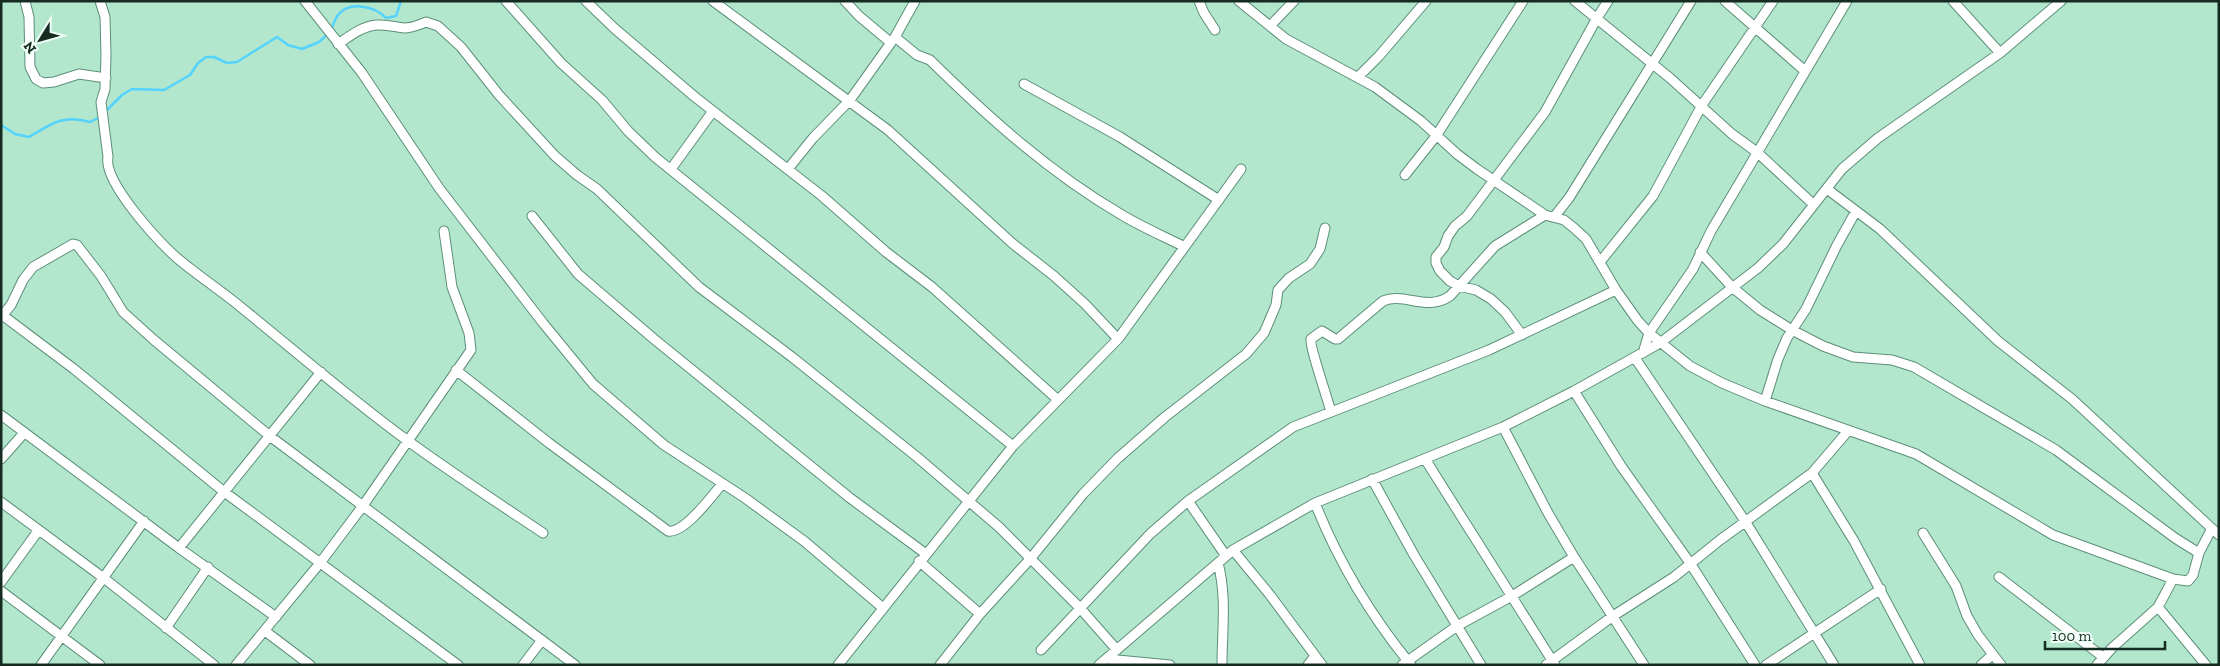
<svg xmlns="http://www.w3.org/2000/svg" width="2220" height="666" font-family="'Zilla Slab',serif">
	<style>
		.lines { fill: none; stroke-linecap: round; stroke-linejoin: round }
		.stream { stroke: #55d3fd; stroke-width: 2.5 }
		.street-casing { stroke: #5d8f78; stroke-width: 11 }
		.street { stroke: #fff; stroke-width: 9 }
	</style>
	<rect width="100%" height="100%" fill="#b2e7cd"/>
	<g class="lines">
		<path class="stream" d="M 331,30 C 333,25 335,19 338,15 C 350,0 376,7 386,18 L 396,16 L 401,1
			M 106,111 L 122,95 L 132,89 L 164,90 L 190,75 L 198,63 L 206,57 L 214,57 L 227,63 L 237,62 L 277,37 L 288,45 L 302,49 L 319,42 L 328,34
			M 1,125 L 15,134 L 29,137 C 51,124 63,114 90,122 L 100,117"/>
		<g class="street-casing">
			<path id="street" d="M 25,1 L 29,17 L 30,67 L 36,79 L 43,83 L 54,82 L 79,74 L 106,78
				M 100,1 L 105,17 L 106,55 L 105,89 L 101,102 L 108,157 C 103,182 158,241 177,258 C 196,274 217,288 237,304 C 294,350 349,398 408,441 C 452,473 498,503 543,533
				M 305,1 L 362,73 L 439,188 L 543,323 L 593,384 L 664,445 L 745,498 L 804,541 L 883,608
				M 506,1 L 561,63 L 602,100 L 628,131 L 655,157 L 1013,446
				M 586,1 L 614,28 L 695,97 L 822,196 L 886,252 L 932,287 L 1057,399
				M 713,1 L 888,130 L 1012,243 L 1054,276 L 1085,304 L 1118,339
				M 845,1 L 859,16 L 890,42
				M 1199,1 L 1204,13 L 1215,30
				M 1239,1 L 1286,39 L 1375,87 L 1421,121 L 1457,154 L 1477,169 L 1545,215 L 1564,220 L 1574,228 L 1586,239 L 1616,290 L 1638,321 L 1649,333 L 1690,366 L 1722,383 L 1765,401 L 1916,454 L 2053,535 L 2173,579 L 2188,581 L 2193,575 L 2199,553 L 2175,538 L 2056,450 L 1914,367 L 1892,360 L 1853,357 L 1823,346 L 1792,330 L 1760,310 L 1732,287 L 1700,252
				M 1575,1 L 1670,78 L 1732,134 L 1758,153 L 1813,204
				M 1725,1 L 1805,71
				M 1953,1 L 2000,53
				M 1270,26 L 1294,1
				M 895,37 L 917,55 L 930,60 C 989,118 1050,173 1122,215 C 1142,227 1163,236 1183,246
				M 338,44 C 350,36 362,26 377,25 C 400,24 399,34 426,22 L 438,26 L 461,47 L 499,95 L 555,156 L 577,175 L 597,189 L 699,287 L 792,357 L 917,457 L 999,527 L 1080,608 L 1117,650
				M 1358,77 L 1379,56 L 1426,1
				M 1024,84 L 1120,137 L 1219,200
				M 671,169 L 713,111
				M 788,169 L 813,138 L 850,100 L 895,37 L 915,1
				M 1405,175 L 1436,136 L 1523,1
				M 1827,189 L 1880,229 L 1998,341 L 2072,399 L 2219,535
				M 532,216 L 578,274 L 654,339 L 850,498 L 926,554
				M 1554,217 L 1569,198 L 1691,1
				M 1600,262 L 1653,196 L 1702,105 L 1773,1
				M 1,314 L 74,369 L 223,491 L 458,665
				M 1,317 L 11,305 L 23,280 L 33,267 L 73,244 L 77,245 L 101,276 L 123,312 L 154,340 L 271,437 L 575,665
				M 1522,335 L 1505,312 L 1491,299 L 1476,290 L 1459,286 L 1450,281 L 1440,271 L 1436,263 L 1436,257 L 1444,247 L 1448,236 L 1455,226 L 1467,216 L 1545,112 L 1597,18 L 1608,1
				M 1643,353 L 1649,333 L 1693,269 L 1711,231 L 1847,1
				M 1635,358 L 1745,521 L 1834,665
				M 456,370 L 549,443 L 668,531 C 684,534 712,496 722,484
				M 1574,391 L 1621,466 L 1690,563 L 1755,665
				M 1765,401 L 1778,359 L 1787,338 L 1806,309 L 1837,245 L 1856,211
				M 1331,412 C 1328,400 1309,345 1311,339 L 1322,331 L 1335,339 L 1338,339 L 1383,301 C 1404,292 1427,312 1450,296 L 1495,246 L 1545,215
				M 1,415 L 179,548 L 276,617
				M 1503,427 L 1548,513 L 1574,557 L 1644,665
				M 1848,431 L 1812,473 L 1854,541 L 1920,665
				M 1,459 L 24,433
				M 1425,459 L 1555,665
				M 1372,479 L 1414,555 L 1481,665
				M 1188,501 L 1226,556
				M 1,502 L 105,579 L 214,665
				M 1315,503 C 1338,561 1371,616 1411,665
				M 1923,533 L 1956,586 L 1967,616 L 1978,635 L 2001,665
				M 179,548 L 321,372
				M 1233,550 L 1270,595 L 1322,665
				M 2199,553 L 2211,530
				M 919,561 L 980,614
				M 1218,563 C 1227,597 1222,631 1222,665
				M 1999,577 L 2103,657
				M 1,582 L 38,531
				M 1,591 L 100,665
				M 2158,607 L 2173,579
				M 166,628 L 208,567
				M 265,631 L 310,665
				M 1041,650 L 1150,534 L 1188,501 L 1293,427 L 1489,350 L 1616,290
				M 1107,659 L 1170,665
				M 41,665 L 144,521
				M 236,665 L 320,563 L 362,507 L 471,350 L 469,333 L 452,287 L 444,231
				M 523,665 L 542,640
				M 838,665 L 1013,446 L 1118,339 L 1241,169
				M 940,665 L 980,614 L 1031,558 L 1083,494 L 1118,458 L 1165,417 L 1246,354 L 1264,333 L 1276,305 L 1278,290 L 1289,278 L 1310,264 L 1320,249 L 1325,228
				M 1099,665 L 1233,550 L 1315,503 L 1503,427 L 1574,391 L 1660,343 L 1758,268 L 1783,244 L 1842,169 L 1878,138 L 2000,53 L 2061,1
				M 1308,665 L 1315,656
				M 1402,665 L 1457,626 L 1512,596 L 1574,557
				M 1546,665 L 1613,616 L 1674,577 L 1720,540 L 1812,473
				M 1766,665 L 1881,589
				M 1981,665 L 1992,655
				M 2097,665 L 2112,648 L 2158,607 L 2206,665"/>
		</g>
		<use href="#street" class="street"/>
	</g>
	<rect width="2220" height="666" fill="none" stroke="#162b22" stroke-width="5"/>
	<g transform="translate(40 40) rotate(233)" stroke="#effef6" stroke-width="4" paint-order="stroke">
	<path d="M0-4L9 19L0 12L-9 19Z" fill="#162b22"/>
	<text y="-8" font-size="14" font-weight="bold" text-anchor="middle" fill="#162b22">N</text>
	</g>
	<path d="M2045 641v8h120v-8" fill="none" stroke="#162b22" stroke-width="2.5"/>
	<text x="2052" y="641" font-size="15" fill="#162b22" stroke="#effef6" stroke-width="4" paint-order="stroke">100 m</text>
</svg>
